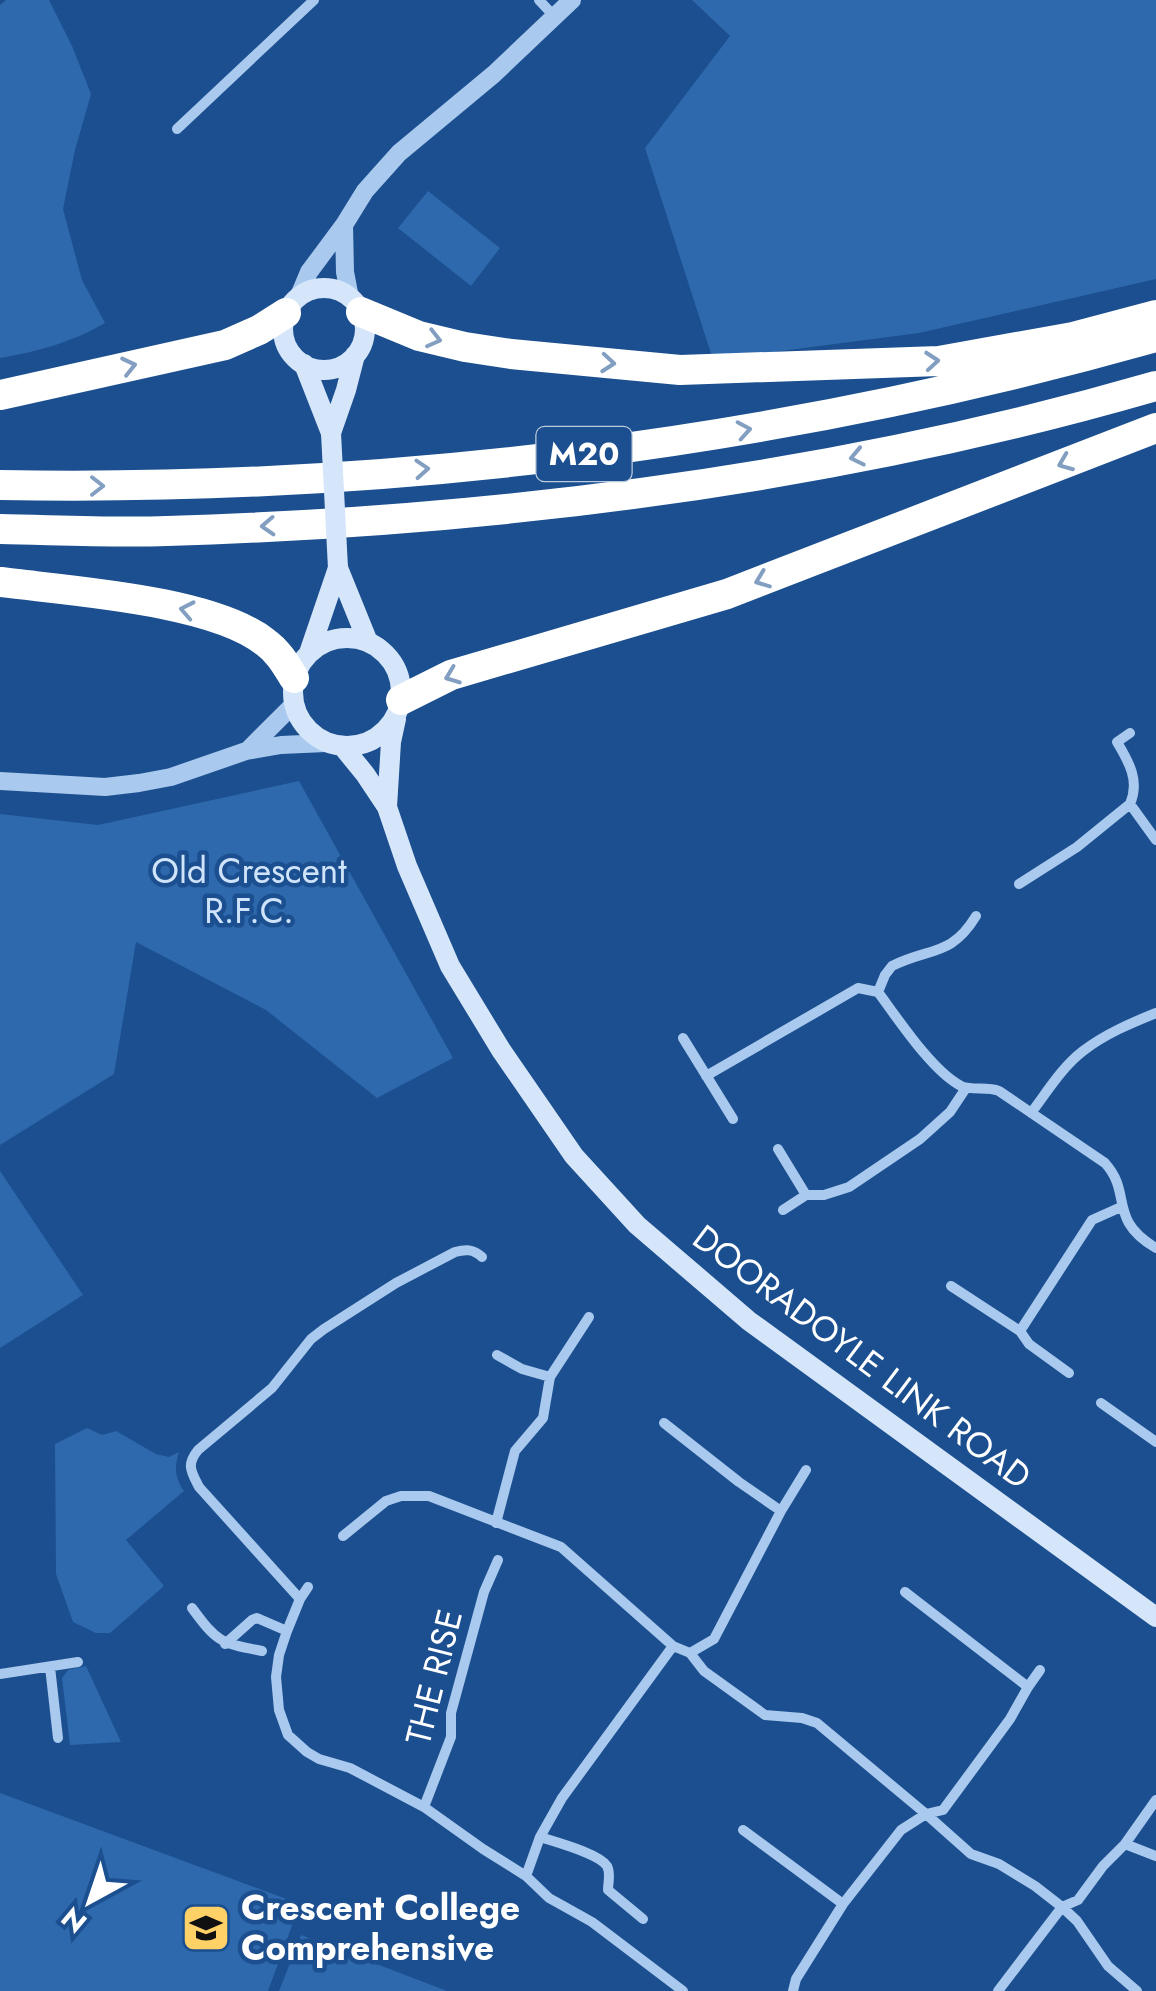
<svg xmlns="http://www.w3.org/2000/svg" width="1156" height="1991" font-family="Jost,sans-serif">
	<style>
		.green { fill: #2e69ad }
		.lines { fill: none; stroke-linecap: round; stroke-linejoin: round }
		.minor { stroke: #a9c9ee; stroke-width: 10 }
		.tertiary { stroke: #a9c9ee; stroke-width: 18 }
		.secondary { stroke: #d6e6fa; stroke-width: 20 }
		.motorway { stroke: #fff; stroke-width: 30 }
		.secondary-bridge { stroke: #d6e6fa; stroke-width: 20 }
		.oneway { stroke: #829ec1 }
		.labels { text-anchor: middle; stroke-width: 9; stroke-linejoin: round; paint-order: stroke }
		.shield { fill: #1b4f8f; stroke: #bbcadd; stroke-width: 2.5 }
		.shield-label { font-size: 32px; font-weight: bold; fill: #fff }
		.park-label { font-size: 35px; fill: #cfe3fa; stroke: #1b4f8f }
		.street-label { font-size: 35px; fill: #fff; stroke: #1b4f8f }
		.poi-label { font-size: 35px; font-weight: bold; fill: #fff; stroke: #1b4f8f; text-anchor: start }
	</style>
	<rect width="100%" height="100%" fill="#1b4f8f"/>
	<path class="green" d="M 6,0 L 49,0 L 72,46 L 91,94 L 75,150 L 63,209 L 82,280 L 105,323 C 73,342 36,352 0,358 L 0,5 Z
		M 692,0 L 1156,0 L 1156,279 L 919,333 L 713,360 L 645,148 L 730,36 Z
		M 428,191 L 500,248 L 471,286 L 398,228 Z
		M 299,781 L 453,1058 L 377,1098 L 266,1010 L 136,942 L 114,1074 L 0,1145 L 0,814 L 98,825 Z
		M 0,1171 L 83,1295 L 0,1348 Z
		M 87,1428 L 102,1435 L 116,1431 L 156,1454 L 169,1457 L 179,1452 C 174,1467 175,1478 184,1491 L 126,1540 L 164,1586 L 110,1633 L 96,1633 L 73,1622 L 56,1574 L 55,1444 Z
		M 86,1666 L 121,1742 L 70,1745 L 62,1678 L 68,1670 Z
		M 0,1793 L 300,1904 L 268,1991 L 0,1991 Z
		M 301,1935 L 447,1991 L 279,1991 Z"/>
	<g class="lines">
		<path class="minor" d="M 539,0 L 554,16
			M 177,129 L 314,0
			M 1130,733 L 1117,742 C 1129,762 1140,781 1130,804 L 1156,840
			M 1019,884 L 1077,847 L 1130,804
			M 878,992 C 898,1019 932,1071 961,1086 C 973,1091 987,1086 999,1091 L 1105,1163 C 1133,1194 1107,1219 1156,1248
			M 878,992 L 885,975 L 892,966 C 930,947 951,957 976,916
			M 683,1038 L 733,1119
			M 706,1076 L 858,988 L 878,992
			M 1031,1113 C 1047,1092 1062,1067 1083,1051 C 1105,1034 1131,1023 1156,1013
			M 778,1149 L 806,1195
			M 783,1210 L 806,1195 L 824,1195 L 849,1187 L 920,1139 L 950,1112 L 966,1088
			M 951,1286 L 1020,1331 L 1029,1344 L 1069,1373
			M 1020,1331 L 1092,1220 L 1121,1207
			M 497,1355 L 522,1369 L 550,1377
			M 1101,1403 L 1156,1442
			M 664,1423 L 739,1482 L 781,1511
			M 496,1523 L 515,1451 L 543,1418 L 550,1377 L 589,1317
			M 343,1536 L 386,1501 L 401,1496 L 429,1496 L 561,1547 L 673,1646
			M 308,1587 L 300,1599 L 287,1631 L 279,1655 L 276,1677 L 279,1710 L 288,1735 L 307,1752 L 319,1759 L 350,1768 L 424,1807 L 483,1849 L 526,1876 L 549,1898 L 592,1922 L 683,1991
			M 905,1592 L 1028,1687
			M 300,1599 L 199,1487 C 191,1471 186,1465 198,1450 L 272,1388 L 311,1339 L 324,1329 L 396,1283 L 455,1252 C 466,1249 473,1249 482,1257
			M 192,1608 C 217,1642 220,1643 262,1651
			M 225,1644 L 252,1620 L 257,1618 L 287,1631
			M 690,1653 L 704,1671 L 765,1715 L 802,1718 L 817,1723 L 926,1814 L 971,1854 L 999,1864 L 1035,1886 L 1062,1907 L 1077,1921 L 1108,1966 L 1137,1991
			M 50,1667 L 58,1738
			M 0,1674 L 78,1662
			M 424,1807 L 451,1737 L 451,1713 L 484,1592 L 498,1560
			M 743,1830 L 843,1904
			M 540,1837 C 555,1842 598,1853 607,1866 C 611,1873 608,1883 608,1890 L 643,1919
			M 1125,1844 L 1156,1856
			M 526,1876 L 540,1837 L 562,1798 L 673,1646 L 690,1653 L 714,1639 L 781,1511 L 806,1470
			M 793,1991 L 796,1979 L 843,1904 L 901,1830 L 926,1814 L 943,1810 L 1010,1719 L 1028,1687 L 1040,1670
			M 998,1991 L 1062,1907 L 1078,1900 L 1103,1866 L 1125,1844 L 1156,1800"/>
		<path class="tertiary" d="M 344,225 L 345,272 L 350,298
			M 299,296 L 309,272 L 344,225 L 365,191 L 399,153 L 494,74 L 572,0
			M 247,751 L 294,704
			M 0,781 L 105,787 L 139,783 L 171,777 L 246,751 L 281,745 L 326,743"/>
		<path class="secondary" d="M283 329a41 41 0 1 1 82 0a41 41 0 1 1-82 0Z
			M 304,364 L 331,433
			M 331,433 L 346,390 L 355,355
			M 338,568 L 368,642
			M293 692a54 54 0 1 1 108 0a54 54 0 1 1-108 0Z
			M 309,653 L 338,568
			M 343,747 L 365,774 L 387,807 L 407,866 L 450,966 L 501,1050 L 574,1156 L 637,1225 L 749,1321 L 1156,1617
			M 387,807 L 391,742 L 396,719"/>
		<path class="motorway" d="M 361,312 L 419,336 L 465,347 L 511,354 L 680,370 L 939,361 L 1073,337 L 1156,315
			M 0,395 L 225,345 L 259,330 L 286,313
			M 0,485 C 390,492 781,443 1156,337
			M 0,529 C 56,530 112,533 167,531 C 500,521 835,479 1156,386
			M 0,582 C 70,591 212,600 265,642 C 278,651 286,665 294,678
			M 401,700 L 451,675 L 727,594 L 1156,428"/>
		<path class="secondary-bridge" d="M 331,433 L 338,568"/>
	</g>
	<defs><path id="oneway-chevron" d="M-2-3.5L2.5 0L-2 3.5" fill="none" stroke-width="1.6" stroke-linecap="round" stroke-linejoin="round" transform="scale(2.5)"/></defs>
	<g class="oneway">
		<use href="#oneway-chevron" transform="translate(434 339) rotate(14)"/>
		<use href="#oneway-chevron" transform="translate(932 361) rotate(-5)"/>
		<use href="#oneway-chevron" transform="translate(608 363) rotate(5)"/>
		<use href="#oneway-chevron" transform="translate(129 366) rotate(-13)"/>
		<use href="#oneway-chevron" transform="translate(744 430) rotate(-10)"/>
		<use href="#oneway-chevron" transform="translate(857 457) rotate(168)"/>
		<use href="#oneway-chevron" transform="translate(1065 463) rotate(158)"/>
		<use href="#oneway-chevron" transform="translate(422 469) rotate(-4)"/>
		<use href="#oneway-chevron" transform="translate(97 486)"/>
		<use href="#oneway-chevron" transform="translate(268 526) rotate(177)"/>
		<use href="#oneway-chevron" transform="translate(762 580) rotate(159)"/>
		<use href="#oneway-chevron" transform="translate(187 610) rotate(-169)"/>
		<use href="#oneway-chevron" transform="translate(452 676) rotate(159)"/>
	</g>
	<defs>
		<g id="school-square" transform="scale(2.5)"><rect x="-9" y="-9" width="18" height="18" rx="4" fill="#ffd166" stroke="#1b4f8f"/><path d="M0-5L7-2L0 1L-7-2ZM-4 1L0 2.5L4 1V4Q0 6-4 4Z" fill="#111"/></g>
	</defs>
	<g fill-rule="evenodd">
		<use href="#school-square" x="206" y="1928"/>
	</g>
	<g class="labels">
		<rect class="shield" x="536.5" y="427" width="95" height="54" rx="8"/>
		<g class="shield-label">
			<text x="584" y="465">M20</text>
		</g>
		<g class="park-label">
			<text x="249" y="883">Old Crescent<tspan x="249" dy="40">R.F.C.</tspan></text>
		</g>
		<g class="street-label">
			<text transform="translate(862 1357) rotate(37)" y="12">DOORADOYLE LINK ROAD</text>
			<text transform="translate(434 1677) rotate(-76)" y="12">THE RISE</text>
		</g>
		<g class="poi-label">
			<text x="241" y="1920">Crescent College<tspan x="241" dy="40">Comprehensive</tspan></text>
		</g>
	</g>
	<g transform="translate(90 1901) rotate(220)" stroke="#1b4f8f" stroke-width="8" paint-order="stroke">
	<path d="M0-8L18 38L0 25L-18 38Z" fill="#ffffff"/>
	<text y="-15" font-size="28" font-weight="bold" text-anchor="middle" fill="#ffffff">N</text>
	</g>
</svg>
